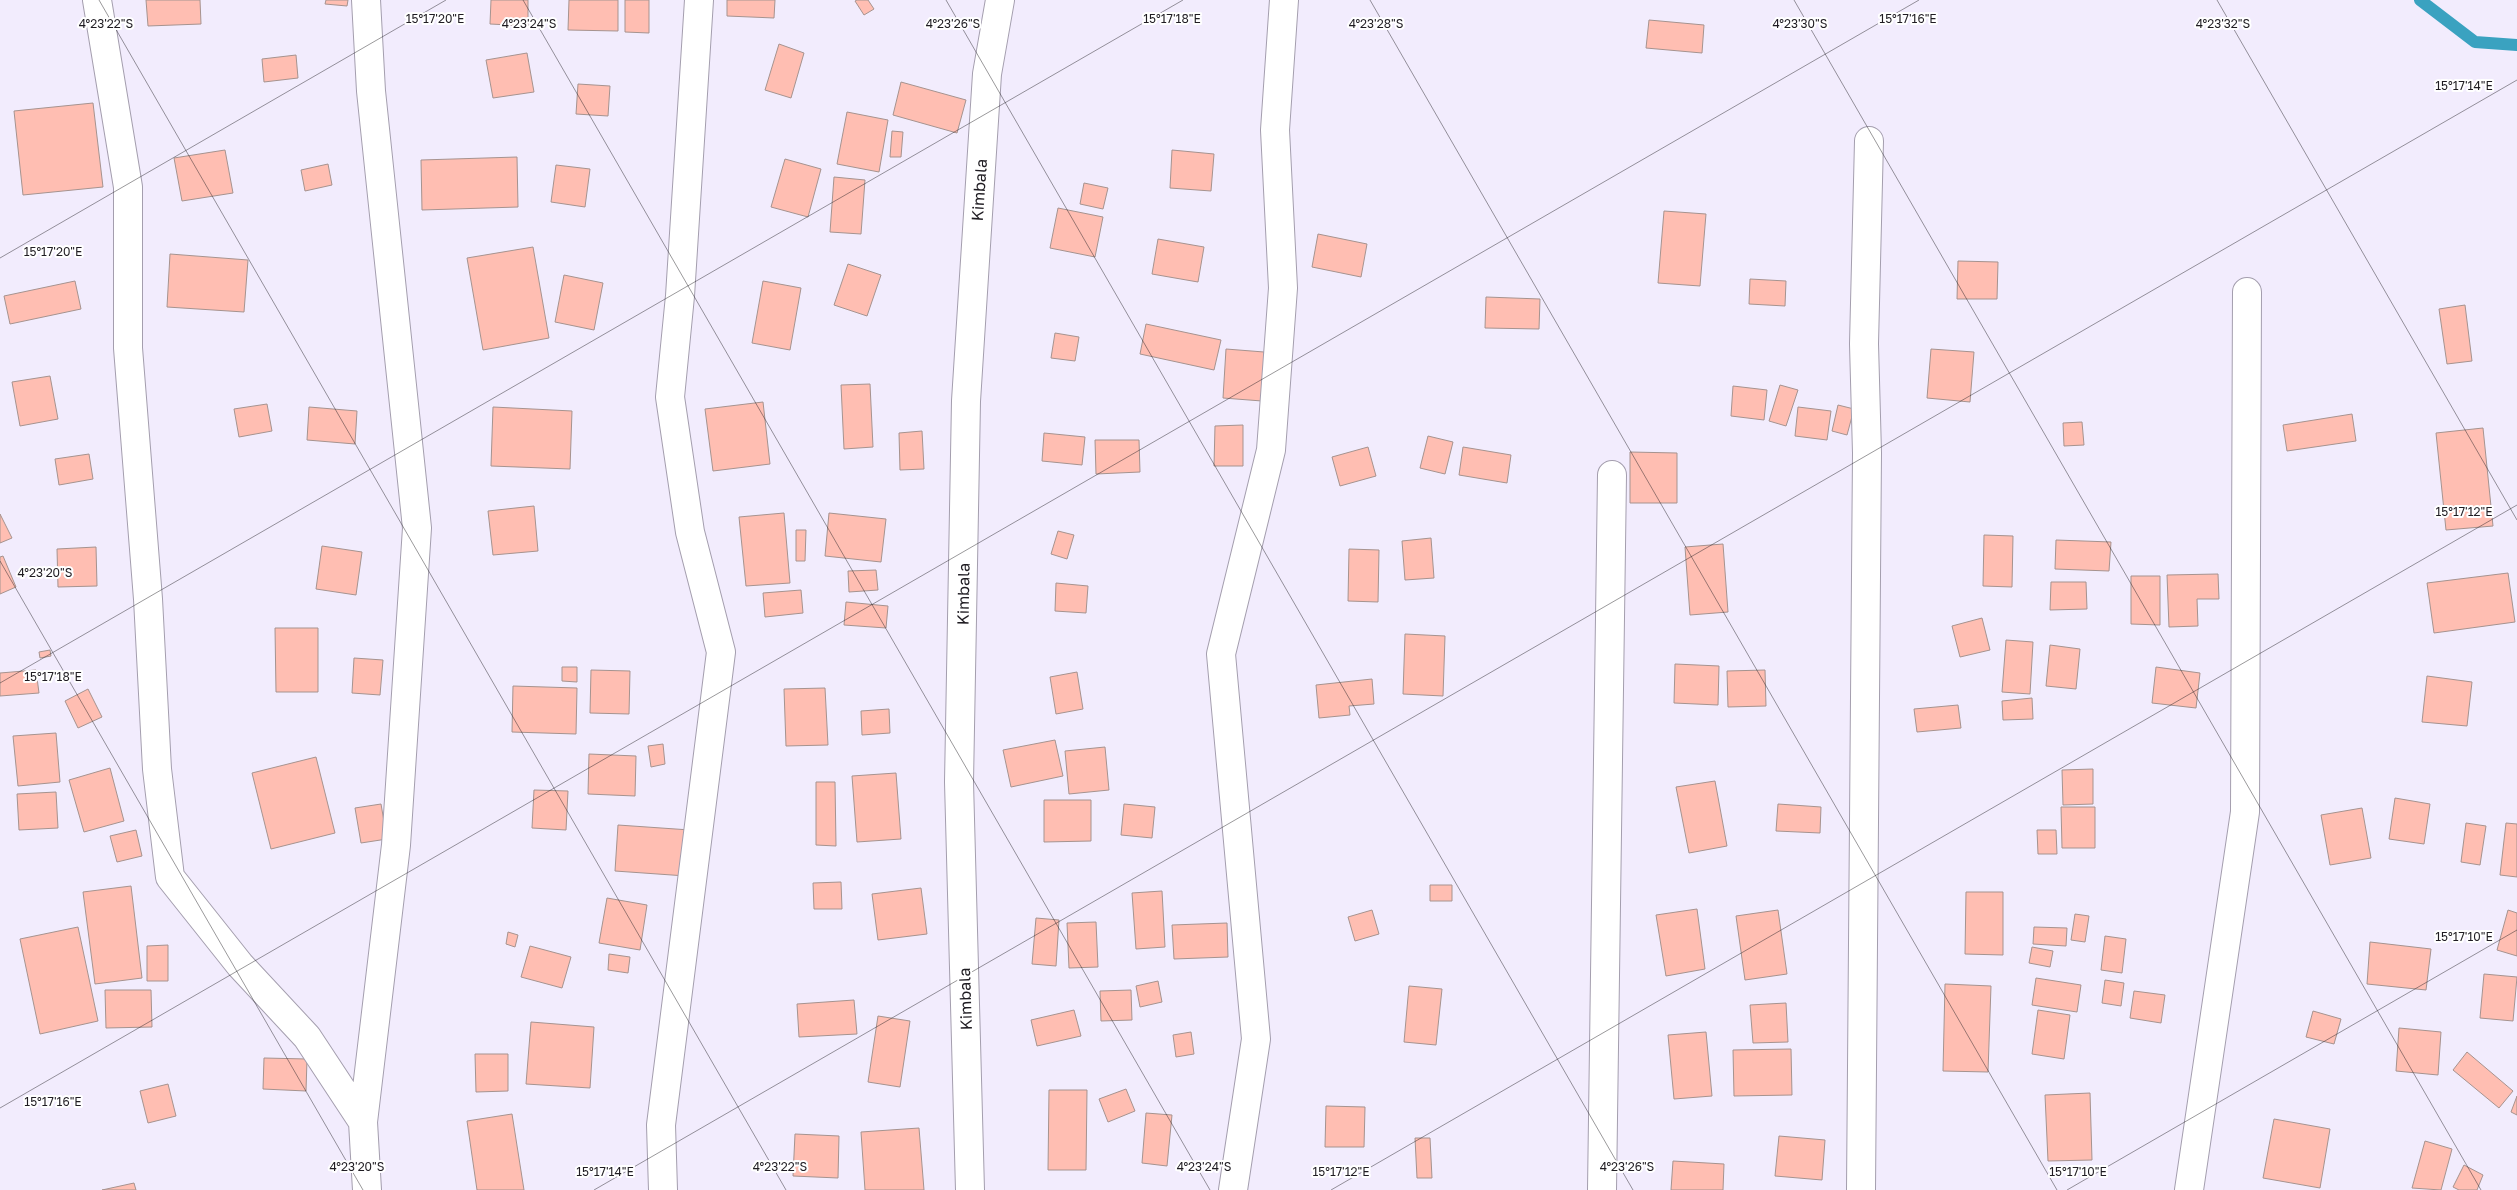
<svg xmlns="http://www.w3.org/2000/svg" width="2517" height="1190" font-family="'Golos Text',sans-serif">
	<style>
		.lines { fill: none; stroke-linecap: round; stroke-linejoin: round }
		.stream { stroke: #3aa2c0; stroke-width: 12 }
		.building { fill: #ffbeb2; stroke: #a6938f }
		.minor-casing { stroke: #a49eae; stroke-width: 30 }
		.minor { stroke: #fff; stroke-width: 28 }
		.ticks { fill: none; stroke: #1f1c22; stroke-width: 1; stroke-opacity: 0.45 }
		.labels { text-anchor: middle; stroke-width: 4; stroke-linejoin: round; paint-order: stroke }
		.street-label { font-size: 16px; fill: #1f1c22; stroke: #fff }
		.ticks-label { font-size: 12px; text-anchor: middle; fill: #1f1c22; stroke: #fff; stroke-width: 4; stroke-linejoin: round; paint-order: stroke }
	</style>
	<rect width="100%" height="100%" fill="#f2ecfd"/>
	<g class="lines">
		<path class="stream" d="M 2420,0 L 2475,42 L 2517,45"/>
	</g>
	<path class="building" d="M 146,0 L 200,0 L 201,24 L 148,26 Z
		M 326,0 L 348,0 L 347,6 L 325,4 Z
		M 491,0 L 528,0 L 528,26 L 490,24 Z
		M 569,0 L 618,0 L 618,31 L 568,30 Z
		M 625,0 L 649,0 L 649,33 L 625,32 Z
		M 727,0 L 775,0 L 774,18 L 727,16 Z
		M 857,0 L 868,0 L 874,9 L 864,15 L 855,1 Z
		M 1649,20 L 1704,25 L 1702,53 L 1646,48 Z
		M 779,44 L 804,53 L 791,98 L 765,90 Z
		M 527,53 L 534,92 L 493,98 L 486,60 Z
		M 296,55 L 298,78 L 264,82 L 262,59 Z
		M 901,82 L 966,100 L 957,133 L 893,115 Z
		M 578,84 L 610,86 L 608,116 L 576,114 Z
		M 93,103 L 103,187 L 23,195 L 14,111 Z
		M 847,112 L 888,120 L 879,172 L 837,164 Z
		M 892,131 L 903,132 L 901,157 L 890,157 Z
		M 225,150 L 233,193 L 182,201 L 174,158 Z
		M 1172,150 L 1214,154 L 1211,191 L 1170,188 Z
		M 517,157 L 518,207 L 422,210 L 421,160 Z
		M 785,159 L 821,169 L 808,217 L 771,207 Z
		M 328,164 L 332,185 L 305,191 L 301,170 Z
		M 556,165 L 590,169 L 585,207 L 551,202 Z
		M 834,177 L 865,180 L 861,234 L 830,232 Z
		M 1084,183 L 1108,188 L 1103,209 L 1080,204 Z
		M 1058,208 L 1103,217 L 1095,257 L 1050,248 Z
		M 1664,211 L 1706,214 L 1700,286 L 1658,283 Z
		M 1318,234 L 1367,244 L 1361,277 L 1312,267 Z
		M 1158,239 L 1204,247 L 1198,282 L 1152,274 Z
		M 533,247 L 549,338 L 483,350 L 467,258 Z
		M 170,254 L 248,260 L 244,312 L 167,307 Z
		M 1958,261 L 1998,262 L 1997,299 L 1957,299 Z
		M 848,264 L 881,275 L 867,316 L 834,305 Z
		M 564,275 L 603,283 L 594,330 L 555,322 Z
		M 1750,279 L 1786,281 L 1785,306 L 1749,304 Z
		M 75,281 L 81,309 L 10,324 L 4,296 Z
		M 763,281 L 801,288 L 790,350 L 752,343 Z
		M 1486,297 L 1540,299 L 1539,329 L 1485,328 Z
		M 2465,305 L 2472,361 L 2447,364 L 2439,309 Z
		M 1146,324 L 1221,340 L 1214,370 L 1140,354 Z
		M 1055,333 L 1079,337 L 1075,361 L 1051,358 Z
		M 1226,349 L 1264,352 L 1262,401 L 1223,398 Z
		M 1931,349 L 1974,352 L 1970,402 L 1927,398 Z
		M 50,376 L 58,419 L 20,426 L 12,382 Z
		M 870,384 L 873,447 L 844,449 L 841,385 Z
		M 1780,385 L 1798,390 L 1786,426 L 1769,421 Z
		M 1733,386 L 1767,390 L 1764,420 L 1731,416 Z
		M 763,402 L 770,464 L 713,471 L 705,409 Z
		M 267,404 L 272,431 L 239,437 L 234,409 Z
		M 1838,405 L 1854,409 L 1847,435 L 1832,431 Z
		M 309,407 L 357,411 L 355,444 L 307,440 Z
		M 493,407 L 572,411 L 570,469 L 491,466 Z
		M 1798,407 L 1831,411 L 1827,440 L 1795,436 Z
		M 2352,414 L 2356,441 L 2287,451 L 2283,425 Z
		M 2082,422 L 2084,445 L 2064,446 L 2063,423 Z
		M 1243,425 L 1243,466 L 1214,466 L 1215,426 Z
		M 2483,428 L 2493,526 L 2446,530 L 2436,433 Z
		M 922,431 L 924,469 L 900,470 L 899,433 Z
		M 1044,433 L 1085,437 L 1082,465 L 1042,461 Z
		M 1428,436 L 1453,442 L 1445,474 L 1420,468 Z
		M 1095,440 L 1139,440 L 1140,472 L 1096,474 Z
		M 1368,447 L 1376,476 L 1340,486 L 1332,457 Z
		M 1463,447 L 1511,455 L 1507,483 L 1459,475 Z
		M 1630,452 L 1677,453 L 1677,503 L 1630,503 Z
		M 89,454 L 93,479 L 59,485 L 55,459 Z
		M 534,506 L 538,551 L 493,555 L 488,511 Z
		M 784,513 L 790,583 L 746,586 L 739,517 Z
		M 829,513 L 886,519 L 881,562 L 825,556 Z
		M 0,514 L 12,538 L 0,543 Z
		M 796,530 L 806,530 L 805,561 L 796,561 Z
		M 1058,531 L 1074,535 L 1067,559 L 1051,554 Z
		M 1984,535 L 2013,536 L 2012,587 L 1983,586 Z
		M 1431,538 L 1434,578 L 1405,580 L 1402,541 Z
		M 2056,540 L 2111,542 L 2109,571 L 2055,569 Z
		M 1723,544 L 1728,612 L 1690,615 L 1685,547 Z
		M 322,546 L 362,552 L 356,595 L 316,589 Z
		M 96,547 L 97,586 L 58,587 L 57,549 Z
		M 1349,549 L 1379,550 L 1378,602 L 1348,601 Z
		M 3,556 L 16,587 L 0,594 L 0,557 Z
		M 876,570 L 878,590 L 849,592 L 848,571 Z
		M 2508,573 L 2515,622 L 2434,633 L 2427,583 Z
		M 2218,574 L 2219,599 L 2197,599 L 2198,626 L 2169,627 L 2167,575 Z
		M 2131,576 L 2160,576 L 2160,625 L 2131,624 Z
		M 2051,582 L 2086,582 L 2087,609 L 2050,610 Z
		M 1056,583 L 1088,586 L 1086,613 L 1055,611 Z
		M 801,590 L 803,613 L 765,617 L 763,593 Z
		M 846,602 L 888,606 L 886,628 L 844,625 Z
		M 1982,618 L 1990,650 L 1960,657 L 1952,626 Z
		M 275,628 L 318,628 L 318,692 L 276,692 Z
		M 1405,634 L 1445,636 L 1443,696 L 1403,694 Z
		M 2006,640 L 2033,642 L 2030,694 L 2002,692 Z
		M 2050,645 L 2080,649 L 2076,689 L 2046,686 Z
		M 50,650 L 51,656 L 40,658 L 39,652 Z
		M 354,658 L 383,660 L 380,695 L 352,693 Z
		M 1675,664 L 1719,666 L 1718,705 L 1674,703 Z
		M 562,667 L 577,667 L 577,682 L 562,681 Z
		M 2156,667 L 2200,673 L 2196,708 L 2152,703 Z
		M 36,670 L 39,693 L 0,696 L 0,673 Z
		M 591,670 L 630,671 L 629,714 L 590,713 Z
		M 1765,670 L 1766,706 L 1728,707 L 1727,671 Z
		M 1077,672 L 1083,709 L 1056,714 L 1050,677 Z
		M 2427,676 L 2472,682 L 2467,726 L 2422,722 Z
		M 1372,679 L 1374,704 L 1349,706 L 1350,715 L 1319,718 L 1316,685 Z
		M 513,686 L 577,688 L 576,734 L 512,732 Z
		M 825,688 L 828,745 L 786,746 L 784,689 Z
		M 88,689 L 102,717 L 78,728 L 65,701 Z
		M 2032,698 L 2033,719 L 2003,720 L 2002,701 Z
		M 1958,705 L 1961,728 L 1917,732 L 1914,709 Z
		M 889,709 L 890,733 L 862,735 L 861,711 Z
		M 56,733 L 60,782 L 18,786 L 13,736 Z
		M 1055,740 L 1063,776 L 1011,787 L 1003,750 Z
		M 663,744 L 665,764 L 651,767 L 648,746 Z
		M 1105,747 L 1109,790 L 1069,794 L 1065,751 Z
		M 589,754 L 636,756 L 635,796 L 588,794 Z
		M 316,757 L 335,833 L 271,849 L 252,773 Z
		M 110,768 L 124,821 L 84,832 L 69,780 Z
		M 2093,769 L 2093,804 L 2063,805 L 2062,770 Z
		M 896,773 L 901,839 L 857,842 L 852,776 Z
		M 1715,781 L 1727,846 L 1689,853 L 1676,787 Z
		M 816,782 L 835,782 L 836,846 L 816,845 Z
		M 534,790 L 568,791 L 566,830 L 532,828 Z
		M 56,792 L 58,828 L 19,830 L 17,794 Z
		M 2395,798 L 2430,804 L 2424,844 L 2389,839 Z
		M 1044,800 L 1091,800 L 1091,841 L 1044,842 Z
		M 381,804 L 387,839 L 361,843 L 355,808 Z
		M 1124,804 L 1155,807 L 1152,838 L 1121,835 Z
		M 1778,804 L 1821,807 L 1820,833 L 1776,831 Z
		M 2061,807 L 2095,807 L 2095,848 L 2062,848 Z
		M 2362,808 L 2371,858 L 2330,865 L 2321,815 Z
		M 2466,823 L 2486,826 L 2480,865 L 2461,862 Z
		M 2506,823 L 2517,824 L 2517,877 L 2500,875 Z
		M 618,825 L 690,830 L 686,876 L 615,871 Z
		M 136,830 L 142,856 L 117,862 L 110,836 Z
		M 2037,830 L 2056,830 L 2057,854 L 2038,854 Z
		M 841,882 L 842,909 L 814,909 L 813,883 Z
		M 1430,885 L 1452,885 L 1452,901 L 1430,901 Z
		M 131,886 L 142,978 L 95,984 L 83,892 Z
		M 921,888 L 927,934 L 878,940 L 872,894 Z
		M 1162,891 L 1165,947 L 1136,949 L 1132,893 Z
		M 1966,892 L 2003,892 L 2003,955 L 1965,954 Z
		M 607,898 L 647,905 L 640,950 L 599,943 Z
		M 1697,909 L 1705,969 L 1666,976 L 1656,915 Z
		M 1372,910 L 1379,934 L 1355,941 L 1348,917 Z
		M 1778,910 L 1787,974 L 1745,980 L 1736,916 Z
		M 2508,910 L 2517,913 L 2517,956 L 2497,950 Z
		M 2075,914 L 2089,916 L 2085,942 L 2071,940 Z
		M 1036,918 L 1059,920 L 1056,966 L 1032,964 Z
		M 1096,922 L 1098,967 L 1069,968 L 1067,923 Z
		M 1227,923 L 1228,957 L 1174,959 L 1172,925 Z
		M 78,927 L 98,1021 L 40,1034 L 20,939 Z
		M 2034,927 L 2067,928 L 2066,946 L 2033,944 Z
		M 508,932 L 518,935 L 515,947 L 506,944 Z
		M 2105,936 L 2126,939 L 2122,973 L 2101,970 Z
		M 2370,942 L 2431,949 L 2426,990 L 2367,984 Z
		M 168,945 L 168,981 L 147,981 L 147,946 Z
		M 530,946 L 571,957 L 562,988 L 521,977 Z
		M 2032,947 L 2053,951 L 2050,967 L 2029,963 Z
		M 609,954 L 630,957 L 628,973 L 608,970 Z
		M 2484,974 L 2517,977 L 2513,1021 L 2480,1018 Z
		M 2036,978 L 2081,985 L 2077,1012 L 2032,1005 Z
		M 2105,980 L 2124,983 L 2121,1006 L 2102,1003 Z
		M 1158,981 L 1162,1002 L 1140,1007 L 1136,986 Z
		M 1945,984 L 1991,986 L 1988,1072 L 1943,1071 Z
		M 1409,986 L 1442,989 L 1436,1045 L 1404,1042 Z
		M 105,990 L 151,990 L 152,1027 L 106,1028 Z
		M 1131,990 L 1132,1020 L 1101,1021 L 1100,991 Z
		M 2134,991 L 2165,995 L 2161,1023 L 2130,1018 Z
		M 854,1000 L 857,1034 L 799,1037 L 797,1004 Z
		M 1786,1003 L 1788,1042 L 1753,1043 L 1750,1005 Z
		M 1074,1010 L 1081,1036 L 1037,1046 L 1031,1020 Z
		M 2038,1010 L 2070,1015 L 2064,1059 L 2032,1054 Z
		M 2313,1011 L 2341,1019 L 2334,1044 L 2306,1037 Z
		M 878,1016 L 910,1021 L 900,1087 L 868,1082 Z
		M 531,1022 L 594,1027 L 590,1088 L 526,1084 Z
		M 2399,1028 L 2441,1032 L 2438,1075 L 2396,1071 Z
		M 1191,1032 L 1194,1054 L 1176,1057 L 1173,1035 Z
		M 1706,1032 L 1712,1096 L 1674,1099 L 1668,1035 Z
		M 1791,1049 L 1792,1095 L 1734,1096 L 1733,1050 Z
		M 2467,1052 L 2513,1091 L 2499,1108 L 2453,1070 Z
		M 475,1054 L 508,1054 L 508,1091 L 476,1092 Z
		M 264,1058 L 307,1059 L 306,1091 L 263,1089 Z
		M 168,1084 L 176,1116 L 148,1123 L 140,1091 Z
		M 1126,1089 L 1135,1111 L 1108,1122 L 1099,1099 Z
		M 1049,1090 L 1087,1090 L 1086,1170 L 1048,1170 Z
		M 2090,1093 L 2092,1160 L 2048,1161 L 2045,1095 Z
		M 2517,1096 L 2517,1115 L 2511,1112 Z
		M 1326,1106 L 1365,1107 L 1364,1147 L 1325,1147 Z
		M 1146,1113 L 1172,1115 L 1167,1166 L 1142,1163 Z
		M 512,1114 L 524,1190 L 477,1190 L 467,1121 Z
		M 2274,1119 L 2330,1129 L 2320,1188 L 2263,1178 Z
		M 919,1128 L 924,1190 L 865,1190 L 861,1132 Z
		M 795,1134 L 839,1136 L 838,1178 L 793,1176 Z
		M 1779,1136 L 1825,1140 L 1822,1180 L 1775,1176 Z
		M 1415,1138 L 1430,1138 L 1432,1178 L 1417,1178 Z
		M 2425,1141 L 2452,1149 L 2441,1190 L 2412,1188 Z
		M 1673,1161 L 1724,1164 L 1723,1190 L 1671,1190 Z
		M 2464,1165 L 2483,1175 L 2477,1190 L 2459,1190 L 2453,1187 Z
		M 134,1183 L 136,1190 L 102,1190 Z"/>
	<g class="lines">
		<g class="minor-casing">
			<path id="minor" d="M 97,0 L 128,187 L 128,348 L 148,599 L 157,769 L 170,877 L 240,965 L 307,1037 L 363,1122 L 367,1190
				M 363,1122 L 396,845 L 417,528 L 371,91 L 366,0
				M 663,1190 L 661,1125 L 721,652 L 690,532 L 670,397 L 680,296 L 699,0
				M 970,1190 L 959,782 L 966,401 L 987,74 L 1000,0
				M 1233,1190 L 1256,1039 L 1221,654 L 1271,450 L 1283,288 L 1275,130 L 1284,0
				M 1602,1190 L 1612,475
				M 1861,1190 L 1867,453 L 1864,344 L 1869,141
				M 2189,1190 L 2245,812 L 2247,292"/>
		</g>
		<use href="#minor" class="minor"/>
	</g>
	<path class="ticks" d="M 99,0 L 786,1190M 523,0 L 1210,1190M 946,0 L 1633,1190M 1370,0 L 2057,1190M 1794,0 L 2481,1190M 2217,0 L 2517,520M 0,258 L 446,0M 0,561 L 363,1190M 0,683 L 1183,0M 0,1108 L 1919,0M 594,1190 L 2517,80M 1331,1190 L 2517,505M 2067,1190 L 2517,930"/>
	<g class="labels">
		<g class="street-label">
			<text transform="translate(979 190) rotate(-86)" y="6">Kimbala</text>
			<text transform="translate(963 594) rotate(-89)" y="6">Kimbala</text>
			<text transform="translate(965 999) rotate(-92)" y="6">Kimbala</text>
		</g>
	</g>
	<g class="ticks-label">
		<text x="435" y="23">15°17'20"E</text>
		<text x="1172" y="23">15°17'18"E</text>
		<text x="1908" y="23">15°17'16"E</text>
		<text x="106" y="28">4°23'22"S</text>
		<text x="529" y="28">4°23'24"S</text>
		<text x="953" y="28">4°23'26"S</text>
		<text x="1376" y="28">4°23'28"S</text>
		<text x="1800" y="28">4°23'30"S</text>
		<text x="2223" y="28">4°23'32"S</text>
		<text x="2464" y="90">15°17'14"E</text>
		<text x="53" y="256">15°17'20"E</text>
		<text x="2464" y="516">15°17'12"E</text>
		<text x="45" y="577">4°23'20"S</text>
		<text x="53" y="681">15°17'18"E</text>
		<text x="2464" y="941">15°17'10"E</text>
		<text x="53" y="1106">15°17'16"E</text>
		<text x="357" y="1171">4°23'20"S</text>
		<text x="780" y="1171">4°23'22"S</text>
		<text x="1204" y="1171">4°23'24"S</text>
		<text x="1627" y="1171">4°23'26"S</text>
		<text x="605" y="1176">15°17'14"E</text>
		<text x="1341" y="1176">15°17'12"E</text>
		<text x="2078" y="1176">15°17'10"E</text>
	</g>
</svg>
